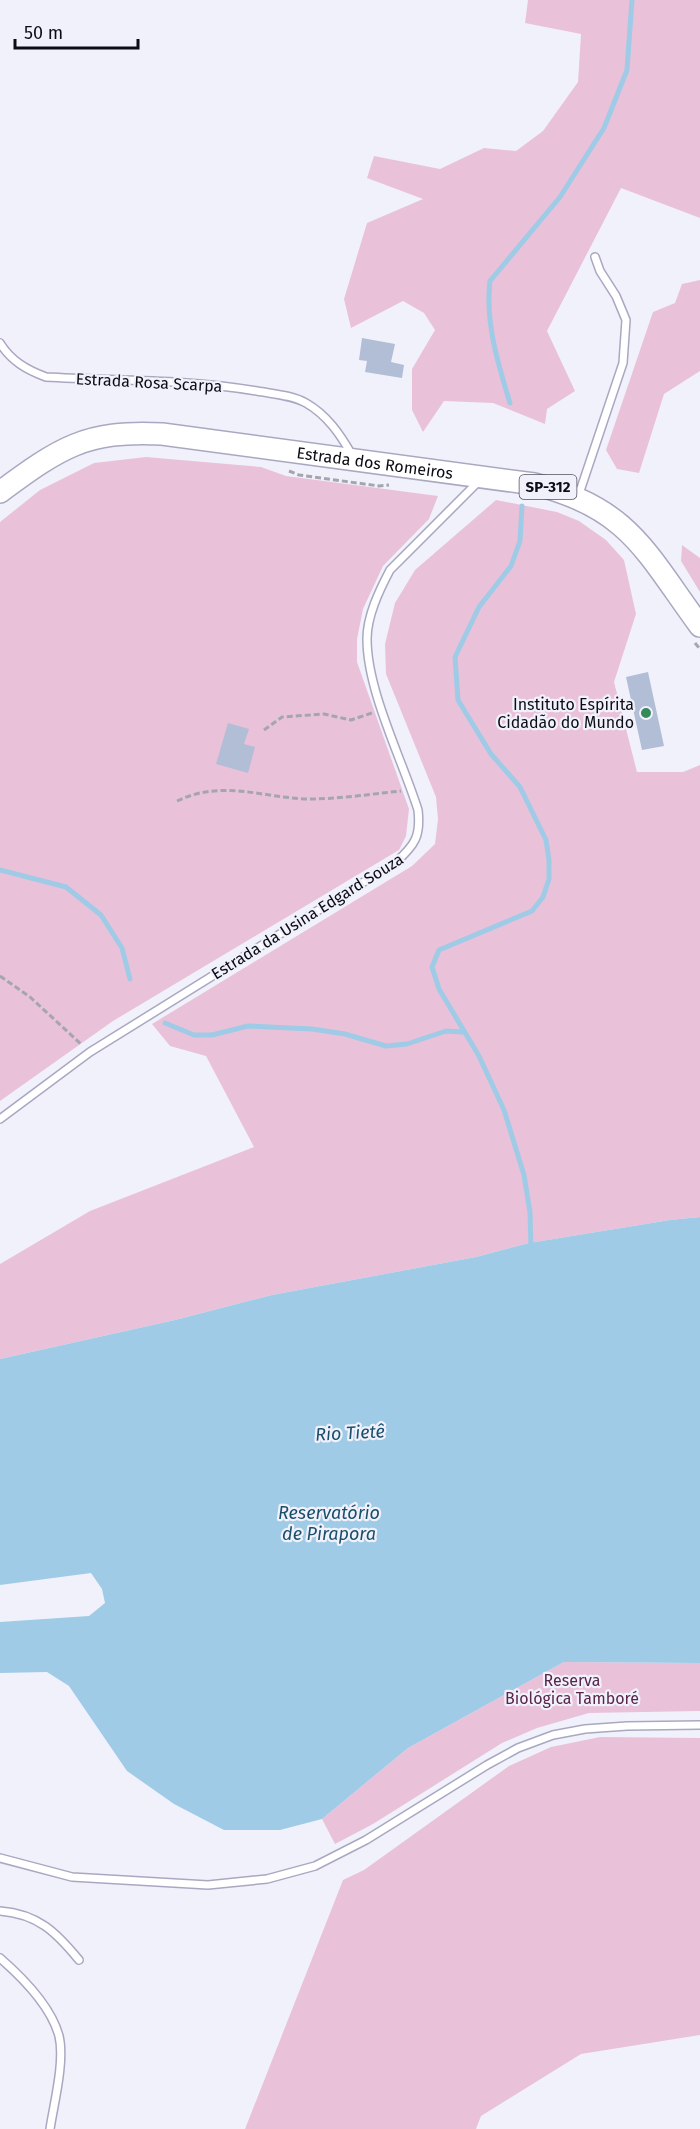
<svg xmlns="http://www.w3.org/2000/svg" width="700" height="2129" font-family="'Fira Sans',sans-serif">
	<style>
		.green { fill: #e9c2da }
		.water { fill: #9fcbe6 }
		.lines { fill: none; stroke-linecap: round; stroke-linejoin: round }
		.stream { stroke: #9fcbe6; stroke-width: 5 }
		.building { fill: #b1bed5 }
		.service-casing { stroke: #a9a8c1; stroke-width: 10 }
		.primary-casing { stroke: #a9a8c1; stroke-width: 24 }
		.path { stroke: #a5a5af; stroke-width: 3; stroke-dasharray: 6 3; stroke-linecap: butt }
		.service { stroke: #fff; stroke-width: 7 }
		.primary { stroke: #fff; stroke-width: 21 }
		.poi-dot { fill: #35895b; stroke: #f1f1fc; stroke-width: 2 }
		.labels { text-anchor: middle; stroke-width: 4.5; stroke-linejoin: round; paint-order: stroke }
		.shield { fill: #f1f1fc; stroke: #51515a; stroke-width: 1.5 }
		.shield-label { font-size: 15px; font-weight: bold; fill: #0c0c14 }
		.street-label { font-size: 16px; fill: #0c0c14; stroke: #f1f1fc }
		.poi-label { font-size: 16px; fill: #0c0c14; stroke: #f1f1fc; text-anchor: end }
		.park-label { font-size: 16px; fill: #592549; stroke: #f1f1fc }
		.water-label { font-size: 18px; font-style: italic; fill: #194f6b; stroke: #f1f1fc }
	</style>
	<rect width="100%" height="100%" fill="#f1f1fc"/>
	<path class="green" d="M 528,0 L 700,0 L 700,218 L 621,188 L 547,331 L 575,391 L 547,409 L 545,424 L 493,403 L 444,401 L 423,432 L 412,410 L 412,369 L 435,330 L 424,313 L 403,301 L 351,328 L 344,299 L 367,223 L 423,199 L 367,178 L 374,156 L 440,169 L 484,148 L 516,151 L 543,131 L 578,82 L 581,34 L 525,23 Z
		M 700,280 L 700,371 L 664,394 L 639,473 L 617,469 L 606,450 L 653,312 L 675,303 L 682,284 Z
		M 146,457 L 261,467 L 286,476 L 438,496 L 429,519 L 383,566 L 363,609 L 357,639 L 357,662 L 409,809 L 406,836 L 399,850 L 113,1021 L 0,1101 L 0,522 L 40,490 L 94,463 Z
		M 496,500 L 557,512 L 579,521 L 606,540 L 624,560 L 636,614 L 614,682 L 637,772 L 683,772 L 700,765 L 700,1217 L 670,1220 L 529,1243 L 476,1257 L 272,1295 L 175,1320 L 0,1359 L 0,1264 L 90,1211 L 254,1147 L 206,1056 L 170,1046 L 152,1024 L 412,866 L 435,844 L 438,819 L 436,797 L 386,674 L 385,644 L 395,603 L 415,570 Z
		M 682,545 L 700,558 L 700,592 L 681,561 Z
		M 564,1662 L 700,1663 L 700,1711 L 589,1713 L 537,1728 L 502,1743 L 373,1824 L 335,1844 L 322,1819 L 408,1748 Z
		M 600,1737 L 700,1738 L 700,2035 L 581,2054 L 481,2116 L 476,2129 L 245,2129 L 343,1880 L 364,1870 L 509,1766 L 551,1747 Z"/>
	<path class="water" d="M 700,1217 L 700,1663 L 564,1662 L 408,1748 L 322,1819 L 280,1830 L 224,1830 L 174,1804 L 127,1771 L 69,1686 L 47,1672 L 0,1673 L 0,1622 L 89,1616 L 105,1603 L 102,1589 L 91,1573 L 0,1585 L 0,1359 L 175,1320 L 272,1295 L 476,1257 L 529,1243 L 670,1220 Z"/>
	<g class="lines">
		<path class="stream" d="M 510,403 C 498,364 485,322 490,281 L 560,197 L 604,128 L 627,70 L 632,0
			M 522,506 L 520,541 L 511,566 L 479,607 L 455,657 L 458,700 L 491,754 L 520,787 L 546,840 L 549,860 L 549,879 L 543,897 L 532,911 L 439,950 L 432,967 L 439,989 L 479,1056 L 504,1110 L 524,1175 L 530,1212 L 531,1250
			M 0,870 L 66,887 L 101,915 L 122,948 L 130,979
			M 165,1023 L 194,1035 L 212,1035 L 248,1026 L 312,1029 L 345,1034 L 386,1046 L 407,1044 L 446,1031 L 463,1032"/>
	</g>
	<path class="building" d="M 362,338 L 395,344 L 391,362 L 404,365 L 402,378 L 365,372 L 367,361 L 359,360 Z
		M 648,672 L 664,746 L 642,750 L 626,677 Z
		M 228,723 L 249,729 L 244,744 L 255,747 L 248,773 L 216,764 Z"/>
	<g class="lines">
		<g class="service-casing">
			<path id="service" d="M 0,343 C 11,361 27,370 46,377 C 117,381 187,379 257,391 C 273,394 292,395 306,403 C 327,415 340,434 352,455
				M 578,497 L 623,363 L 626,320 L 616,296 L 600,271 L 595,257
				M 0,1119 L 90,1052 L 396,862 C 415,845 421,836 418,810 C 402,759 367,691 367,639 C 367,616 379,591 390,570 L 478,482
				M 0,1858 L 72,1877 L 208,1885 L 267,1879 L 315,1866 L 366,1840 L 487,1765 L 518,1748 L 553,1735 L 585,1729 L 627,1726 L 700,1725
				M 0,1911 C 38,1914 56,1932 79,1960
				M 0,1958 C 23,1978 51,2006 59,2036 C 65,2061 54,2103 50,2129"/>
		</g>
		<g class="primary-casing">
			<g id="primary">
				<path id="s1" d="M 0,492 C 60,448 85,430 162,434 L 534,484 C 630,508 646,553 700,626"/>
			</g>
		</g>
		<path class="path" d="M 289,471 L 299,475 L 379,486 L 389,485
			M 695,643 L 700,649
			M 264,730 L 282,717 L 324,714 L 351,720 L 372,713
			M 177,801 C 223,779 262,798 309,799 C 339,799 371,794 401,791
			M 0,976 L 30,997 L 82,1045"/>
		<use href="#service" class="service"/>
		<use href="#primary" class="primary"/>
	</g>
	<circle class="poi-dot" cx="646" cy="713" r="6"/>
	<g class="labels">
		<rect class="shield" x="519.5" y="475" width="57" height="24" rx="4.5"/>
		<g class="shield-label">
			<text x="548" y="492">SP-312</text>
		</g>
		<g class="street-label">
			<text transform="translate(149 382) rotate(3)" y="6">Estrada Rosa Scarpa</text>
			<text dy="6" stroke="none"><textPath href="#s1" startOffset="392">Estrada dos Romeiros</textPath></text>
			<text transform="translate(307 916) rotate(-32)" y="6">Estrada da Usina Edgard Souza</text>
		</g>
		<g class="poi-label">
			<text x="634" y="710">Instituto Espírita<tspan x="634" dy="18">Cidadão do Mundo</tspan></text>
		</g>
		<g class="park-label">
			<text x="572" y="1686">Reserva<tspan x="572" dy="18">Biológica Tamboré</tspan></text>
		</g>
		<g class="water-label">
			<text transform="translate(350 1433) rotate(-3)" y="6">Rio Tietê</text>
			<text x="329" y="1519">Reservatório<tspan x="329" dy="21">de Pirapora</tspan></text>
		</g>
	</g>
	<path d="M15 39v9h123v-9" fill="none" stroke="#0c0c14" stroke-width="3"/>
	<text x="24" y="39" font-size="18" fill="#0c0c14" stroke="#f1f1fc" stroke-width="4.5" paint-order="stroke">50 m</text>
</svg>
